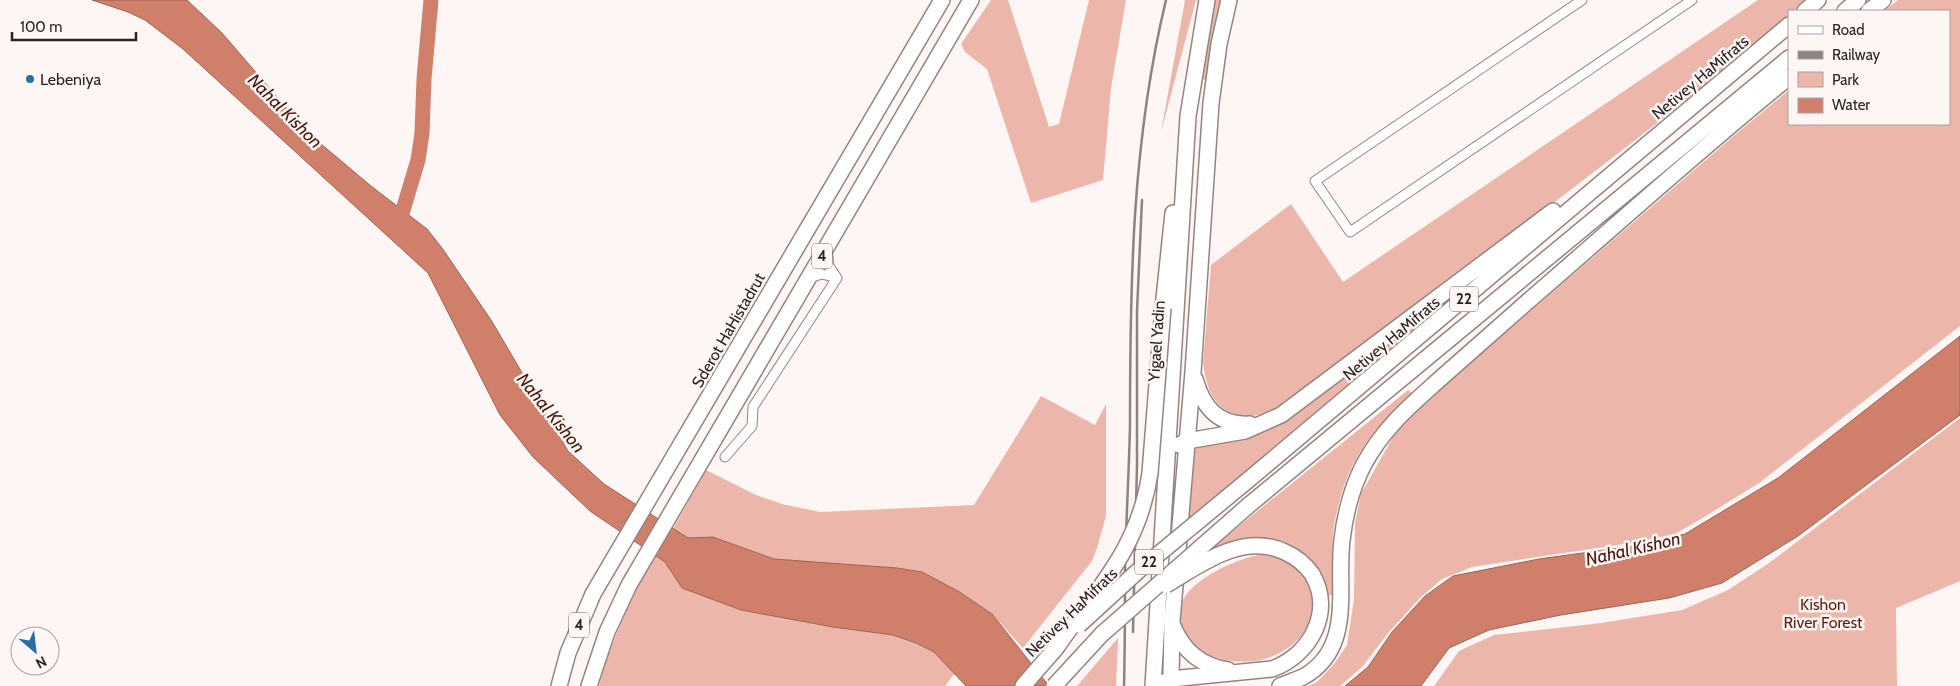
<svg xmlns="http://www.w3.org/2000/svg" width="1960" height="686" font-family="Cabin,sans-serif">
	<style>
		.green { fill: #ecb7aa }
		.water { fill: #d07f6b; stroke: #9e6355 }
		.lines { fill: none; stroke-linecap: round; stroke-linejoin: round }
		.river { stroke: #d07f6b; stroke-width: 15 }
		.street-casing { stroke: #948480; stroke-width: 11 }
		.highway-casing { stroke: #948480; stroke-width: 18 }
		.street { stroke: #fff; stroke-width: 9 }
		.highway { stroke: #fff; stroke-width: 15 }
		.rail { stroke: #8b8483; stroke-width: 2.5 }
		.highway-bridge-casing { stroke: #948480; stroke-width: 18; stroke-linecap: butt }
		.highway-bridge { stroke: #fff; stroke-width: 15 }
		.poi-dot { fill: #276ea3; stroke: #fdf6f4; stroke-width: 2 }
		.labels { text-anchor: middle; stroke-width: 5; stroke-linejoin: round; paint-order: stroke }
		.shield { fill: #fdf6f4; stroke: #696261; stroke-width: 1 }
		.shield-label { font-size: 15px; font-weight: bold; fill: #2a2322 }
		.street-label { font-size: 16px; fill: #2a2322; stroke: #fdf6f4 }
		.poi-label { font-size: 16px; fill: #2a2322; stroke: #fdf6f4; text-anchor: start }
		.park-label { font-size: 16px; fill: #651c0a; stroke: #fdf6f4 }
		.water-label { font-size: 18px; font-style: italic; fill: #49160a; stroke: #fdf6f4 }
	</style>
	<rect width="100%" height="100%" fill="#fdf6f4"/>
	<path class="green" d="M 991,0 L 1008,0 L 1049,127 L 1059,124 L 1089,0 L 1126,0 L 1111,88 L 1103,180 L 1031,203 L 987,69 L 965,52 L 961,44 Z
		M 1185,0 L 1196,0 L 1161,132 Z
		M 1214,0 L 1223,0 L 1214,35 L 1206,80 L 1199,79 Z
		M 1758,0 L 1808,0 L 1794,11 L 1789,11 L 1789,16 C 1711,82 1630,145 1548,207 C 1513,233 1476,257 1441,284 C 1395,320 1351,358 1303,391 C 1291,399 1278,411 1264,414 C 1223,422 1207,400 1203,362 L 1211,265 L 1291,204 L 1343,282 Z
		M 1898,0 L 1960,0 L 1960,326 L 1759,483 L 1701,519 L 1675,534 L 1637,542 L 1472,567 L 1442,579 L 1420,598 L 1389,632 L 1362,667 L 1340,686 L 1308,686 L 1317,682 L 1334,664 L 1347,645 L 1354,599 L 1355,523 L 1361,494 L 1397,430 L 1433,395 L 1736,134 L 1789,90 L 1789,124 L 1949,124 L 1949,11 L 1884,11 Z
		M 1444,303 L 1447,306 L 1187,523 L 1195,445 L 1301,409 Z
		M 1408,390 L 1413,394 C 1368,432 1344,466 1334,526 C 1331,548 1334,573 1334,595 L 1327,595 C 1322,583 1319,568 1310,559 C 1305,554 1297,549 1291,546 C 1261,530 1238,540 1209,550 Z
		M 1041,396 L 1095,425 L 1106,404 L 1106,516 L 1097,548 L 1092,561 L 1023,648 L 992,614 L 958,591 L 922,572 L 897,568 L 774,559 L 713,537 L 688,538 L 673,529 L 706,470 L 756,495 L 782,504 L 820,512 L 974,505 Z
		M 1960,418 L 1960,581 L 1896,608 L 1897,686 L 1434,686 L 1459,651 L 1494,635 L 1601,623 L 1682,610 L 1728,590 L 1769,563 Z
		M 1262,554 C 1361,572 1306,686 1213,657 C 1203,653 1193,645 1186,636 C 1155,593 1230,560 1262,554 Z
		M 654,555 L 665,562 L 682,588 L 741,610 L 833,627 L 893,635 L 916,643 L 934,652 L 955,673 L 945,686 L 599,686 C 611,640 632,597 654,555 Z
		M 1118,638 L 1116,686 L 1077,686 Z"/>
	<path class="water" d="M 92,0 L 187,0 L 222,33 L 308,133 L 371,186 L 427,229 L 442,248 L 491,320 L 568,451 L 604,484 L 688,538 L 713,537 L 774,559 L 897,568 L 922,572 L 958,591 L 992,614 L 1049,686 L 966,686 L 934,652 L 916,643 L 893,635 L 833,627 L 741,610 L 682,588 L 665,562 L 590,511 L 533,457 L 500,415 L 428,273 L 183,49 L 145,20 L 128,12 Z
		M 1960,336 L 1960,415 L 1798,536 L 1722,583 L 1669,598 L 1561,615 L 1489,630 L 1449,648 L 1421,686 L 1345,686 L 1368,667 L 1392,632 L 1425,596 L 1453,576 L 1539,559 L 1648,544 L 1685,534 L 1778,478 Z"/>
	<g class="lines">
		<path class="river" d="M 397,230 L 418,160 L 422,133 L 424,79 L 431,0"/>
		<g class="street-casing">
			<path id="street" d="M 1582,0 L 1315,181 L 1350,232 L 1692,0
				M 827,249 L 829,266 L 837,278
				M 809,278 L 822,274 L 837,278
				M 725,457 L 752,426 L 753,407 L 837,278"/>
		</g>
		<g class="highway-casing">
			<path id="highway" d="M 1805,11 L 1818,0
				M 1845,11 L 1858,0
				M 1869,11 L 1883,0
				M 1163,308 L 1173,213
				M 1195,379 C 1203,407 1218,426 1250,424
				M 1179,445 L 1187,441 L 1245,431 L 1281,415 L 1553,211
				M 1247,481 L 1789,25
				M 1249,505 L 1789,58
				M 1173,626 C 1183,651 1202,666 1228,670
				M 1171,679 L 1172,621 L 1193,372 L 1211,103 L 1219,44 L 1229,0
				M 1162,683 L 1171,679 L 1272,669 C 1311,655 1334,611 1312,574
				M 559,686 L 568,653 L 593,594 L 942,0
				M 589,686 L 607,632 L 629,585 L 971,0
				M 1023,686 L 1056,648
				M 1153,686 L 1188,116 L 1207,0
				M 1280,686 C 1287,683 1296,680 1303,677 C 1355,648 1336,588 1342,540 C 1345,514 1352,487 1364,464 C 1384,427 1411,405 1441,378 C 1469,353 1498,328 1526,303 C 1613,228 1699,150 1789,77"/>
		</g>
		<use href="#street" class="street"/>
		<use href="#highway" class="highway"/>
		<path class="rail" d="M 1133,632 L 1137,465 L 1137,311 L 1142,200
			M 1124,686 C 1125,647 1125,608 1125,569 C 1126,521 1129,473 1130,425 C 1130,281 1132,141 1166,0"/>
		<g class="highway-bridge-casing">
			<path id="highway-bridge" d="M 1166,585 C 1201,564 1243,532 1285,552 C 1296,557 1305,564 1312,574
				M 1079,625 L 1138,571 L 1247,481
				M 1056,648 C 1098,588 1139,548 1150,473 L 1163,308
				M 1054,686 L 1102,634 L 1249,505"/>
		</g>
		<use href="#highway-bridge" class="highway-bridge"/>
	</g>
	<circle class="poi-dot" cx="30" cy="79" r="5"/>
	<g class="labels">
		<g class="shield">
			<rect x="812" y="243.5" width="20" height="25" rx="4"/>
			<rect x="1450" y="286.5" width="28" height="25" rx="4"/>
			<rect x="1135" y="549.5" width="28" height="25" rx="4"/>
			<rect x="569" y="612.5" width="20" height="25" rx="4"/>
		</g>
		<g class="shield-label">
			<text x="822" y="261">4</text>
			<text x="1464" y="304">22</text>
			<text x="1149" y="567">22</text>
			<text x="579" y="630">4</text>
		</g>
		<g class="street-label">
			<text transform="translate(1700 77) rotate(-40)" y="6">Netivey HaMifrats</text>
			<text transform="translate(728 330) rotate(-60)" y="6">Sderot HaHistadrut</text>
			<text transform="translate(1391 338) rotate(-40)" y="6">Netivey HaMifrats</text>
			<text transform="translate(1156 341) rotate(-86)" y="6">Yigael Yadin</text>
			<text transform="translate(1071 612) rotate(-44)" y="6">Netivey HaMifrats</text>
		</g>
		<g class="poi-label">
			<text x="40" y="85">Lebeniya</text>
		</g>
		<g class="park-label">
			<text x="1823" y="610">Kishon<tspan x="1823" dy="18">River Forest</tspan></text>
		</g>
		<g class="water-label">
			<text transform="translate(285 111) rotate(45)" y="6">Nahal Kishon</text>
			<text transform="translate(551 413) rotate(51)" y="6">Nahal Kishon</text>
			<text transform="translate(1633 549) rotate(-13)" y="6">Nahal Kishon</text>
		</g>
	</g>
	<rect x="1788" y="10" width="162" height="115" fill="#fdf6f4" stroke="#a9a2a0"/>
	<rect x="1798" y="26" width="25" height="8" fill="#ffffff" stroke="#a9a2a0"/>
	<text x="1832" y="35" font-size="15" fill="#2a2322">Road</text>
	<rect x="1798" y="51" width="25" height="8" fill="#8b8483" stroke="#a9a2a0"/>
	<text x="1832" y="60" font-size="15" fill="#2a2322">Railway</text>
	<rect x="1798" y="72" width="25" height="15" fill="#ecb7aa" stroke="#a9a2a0"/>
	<text x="1832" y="85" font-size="15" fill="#2a2322">Park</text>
	<rect x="1798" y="98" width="25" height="15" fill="#d07f6b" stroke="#a9a2a0"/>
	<text x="1832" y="110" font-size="15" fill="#2a2322">Water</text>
	<g transform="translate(35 651) rotate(152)"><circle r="24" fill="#fdf6f4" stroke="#a9a2a0"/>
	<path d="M0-4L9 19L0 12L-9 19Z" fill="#276ea3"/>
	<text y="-8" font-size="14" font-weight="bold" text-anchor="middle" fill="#2a2322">N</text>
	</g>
	<path d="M12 32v8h124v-8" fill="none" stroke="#2a2322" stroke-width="2.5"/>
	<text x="20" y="32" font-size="15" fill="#2a2322" stroke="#fdf6f4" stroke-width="4" paint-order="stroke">100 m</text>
</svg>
